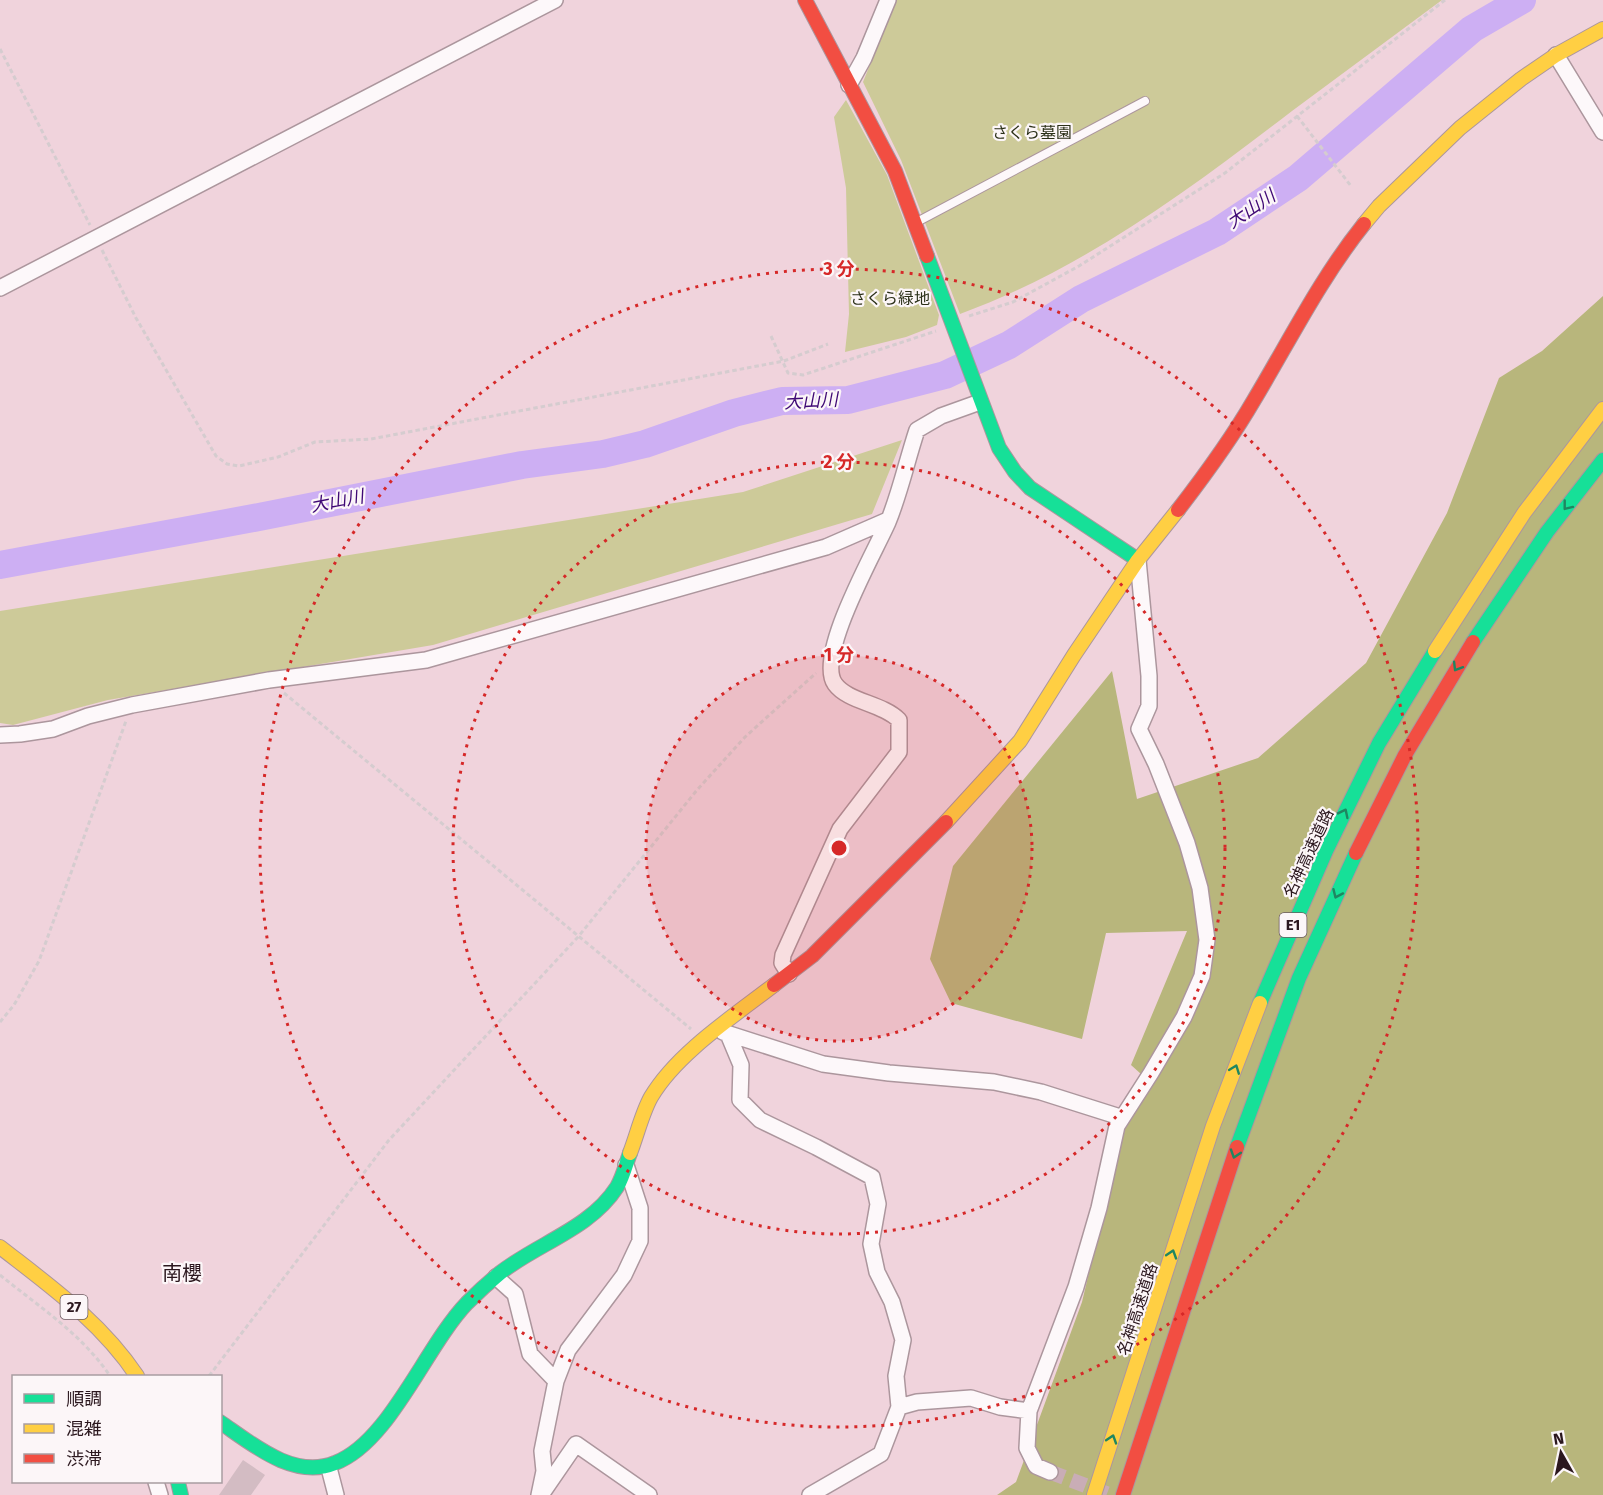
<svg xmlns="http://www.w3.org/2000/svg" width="1603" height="1495" font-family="'Fira Sans','Noto Sans JP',sans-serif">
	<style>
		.green { fill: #cdca99 }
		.forest { fill: #b8b67c }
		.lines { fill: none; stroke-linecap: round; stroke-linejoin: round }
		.river { stroke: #cdaff3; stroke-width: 28 }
		.building { fill: #d3bcc3 }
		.street-tunnel { stroke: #c9adb6; stroke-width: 15; stroke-dasharray: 15 8; stroke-linecap: butt }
		.lane-casing { stroke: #ac969d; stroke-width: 10 }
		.street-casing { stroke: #ac969d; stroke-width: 18 }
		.fast-casing { stroke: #ac969d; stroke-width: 16 }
		.slow-casing { stroke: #ac969d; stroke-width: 16 }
		.jam-casing { stroke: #ac969d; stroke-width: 16 }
		.path { stroke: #d5cccf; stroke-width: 3; stroke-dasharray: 4.5 3; stroke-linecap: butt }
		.lane { stroke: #fdf8fa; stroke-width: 8 }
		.street { stroke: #fdf8fa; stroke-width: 15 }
		.fast { stroke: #16e098; stroke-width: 14 }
		.slow { stroke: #ffcf43; stroke-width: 14 }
		.jam { stroke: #f24e42; stroke-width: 14 }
		.oneway { stroke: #1f8661 }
		.ring { fill: none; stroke: #d62828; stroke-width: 3; stroke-dasharray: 3 6 }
		.labels { text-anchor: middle; stroke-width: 4.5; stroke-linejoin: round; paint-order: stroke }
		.shield { fill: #fcf6f8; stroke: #6a5a5f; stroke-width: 1.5 }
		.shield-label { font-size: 15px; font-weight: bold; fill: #2b171e }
		.park-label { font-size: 16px; fill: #2b3018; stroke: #fcf6f8 }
		.street-label { font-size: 16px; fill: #2b171e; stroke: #fcf6f8 }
		.water-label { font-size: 18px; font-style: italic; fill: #3f0975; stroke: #fcf6f8 }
		.quarter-label { font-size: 20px; fill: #2b171e; stroke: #fcf6f8 }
		.centre { fill: #d62828; stroke: #fcf6f8; stroke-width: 3 }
		.ring-label { font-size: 18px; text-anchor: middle; font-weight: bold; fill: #d62828; stroke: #fcf6f8; stroke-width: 4.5; stroke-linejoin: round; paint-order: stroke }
	</style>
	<rect width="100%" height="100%" fill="#f0d3dc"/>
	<path class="green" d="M 896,0 L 1442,0 C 1392,37 1342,74 1292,111 C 1189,190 1083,269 960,314 L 901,160 L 863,82 Z
		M 846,100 L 887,175 L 939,315 L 937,325 L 906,337 L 845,352 L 849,314 L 846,188 L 834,117 Z
		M 902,440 L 872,514 L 433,645 L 108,700 L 13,725 L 0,723 L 0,611 L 743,492 Z"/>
	<path class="forest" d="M 1603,296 L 1603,1495 L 997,1495 L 1016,1482 L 1082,1302 L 1124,1125 L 1151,1083 L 1131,1065 L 1187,931 L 1106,933 L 1082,1039 L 951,1003 L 930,959 L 953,866 L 1112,671 L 1137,799 L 1258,758 L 1366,663 L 1447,513 L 1499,378 L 1542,351 Z"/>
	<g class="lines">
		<path class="river" d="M 0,565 L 259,517 L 522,465 L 603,454 L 645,444 L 734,413 L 782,401 L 848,400 L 945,375 L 1009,345 L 1081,299 L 1217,232 L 1298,178 L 1472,29 L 1522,0"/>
	</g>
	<path class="building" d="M 243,1460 L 265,1475 L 251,1495 L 219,1495 Z"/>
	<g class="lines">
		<path class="street-tunnel" d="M 1050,1472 L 1110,1495"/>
		<g class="lane-casing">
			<path id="lane" d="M 915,223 L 1145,101"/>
		</g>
		<g class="street-casing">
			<path id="street" d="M 1556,55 L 1603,132
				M 849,85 L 864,58 L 888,0
				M 0,288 L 555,0
				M 0,735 L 20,734 L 53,729 L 88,716 L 132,705 L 269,680 L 426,660 L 826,547 L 888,520
				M 789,974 L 782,963 L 783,955 L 840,829 L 899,752 L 899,720 C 882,703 848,702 835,684 C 815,656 875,552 888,522 C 900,493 907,460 917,430 L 941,416 L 980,402
				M 723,1032 L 823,1064 L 889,1073 L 994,1082 L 1041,1092 L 1120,1117
				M 728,1034 L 741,1065 L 740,1100 L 760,1120 L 816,1147 L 872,1177 L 878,1204 L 871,1244 L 877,1272 L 892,1302 L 903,1340 L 896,1376 L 899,1407 L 881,1454 L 810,1495
				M 496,1277 L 515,1294 L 530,1354 L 556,1381
				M 899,1407 L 917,1402 L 971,1398 L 1000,1407 L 1029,1411
				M 329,1468 L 336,1495
				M 1050,1472 L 1036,1466 L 1027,1448 L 1029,1411 L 1076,1287 L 1099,1208 L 1117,1126 L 1151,1073 L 1184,1017 L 1202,976 L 1207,940 L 1200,888 L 1187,843 L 1156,764 L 1139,729 L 1149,706 L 1149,676 L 1138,560
				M 156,1482 L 160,1495
				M 543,1492 L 576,1444 L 649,1495
				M 539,1495 L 544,1471 L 542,1451 L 556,1381 L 568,1350 L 624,1275 L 640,1241 L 640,1208 L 626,1165"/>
		</g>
		<g class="fast-casing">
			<path id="fast" d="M 927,256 L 999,448 L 1015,472 L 1030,488 L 1138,560
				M 1473,642 L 1547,532 L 1603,460
				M 1260,1003 L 1326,851 L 1379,743 L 1435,651
				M 1237,1147 L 1299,978 L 1356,853
				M 220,1422 C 252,1444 294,1480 335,1463 C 390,1442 425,1347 467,1303 C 477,1293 489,1282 500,1273 C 538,1243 590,1229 617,1187 C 623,1177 626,1164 630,1153
				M 178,1482 L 181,1495"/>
		</g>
		<g class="slow-casing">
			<path id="slow" d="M 1364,224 L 1379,206 L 1460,128 L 1521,79 L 1556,55 L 1603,29
				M 1435,651 L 1524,513 L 1603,409
				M 946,822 L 1020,741 L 1074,655 L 1138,560 L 1178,510
				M 630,1153 C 637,1135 642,1113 651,1097 C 677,1053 734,1016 774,985
				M 0,1247 C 50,1286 101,1322 137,1376
				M 1094,1495 L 1213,1126 L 1260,1003"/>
		</g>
		<g class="jam-casing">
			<path id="jam" d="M 805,0 L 895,171 L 927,256
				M 1178,510 C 1205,475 1232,438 1254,400 C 1290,340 1320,279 1364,224
				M 1356,853 L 1405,755 L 1473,642
				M 774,985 L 812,956 L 946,822
				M 1123,1495 L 1237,1147"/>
		</g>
		<path class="path" d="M 0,49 L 90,225
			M 1297,116 L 1351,186
			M 102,250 L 136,318 L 216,456 L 227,464 L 239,466 L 278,457 L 315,442 L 371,439 L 784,361 L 828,344
			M 969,316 L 1013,302 L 1079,266 L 1225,173 L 1445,0
			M 771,336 L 788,373 L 803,375 L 936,331
			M 284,693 L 691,1029
			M 0,1022 L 14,1005 L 39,961 L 126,721
			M 0,1275 C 38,1306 82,1334 110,1376
			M 209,1376 L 389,1140 L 578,937 L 697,790 L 745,737 L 816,673"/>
		<use href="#lane" class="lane"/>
		<use href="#street" class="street"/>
		<use href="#fast" class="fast"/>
		<use href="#slow" class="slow"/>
		<use href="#jam" class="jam"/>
	</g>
	<defs><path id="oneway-chevron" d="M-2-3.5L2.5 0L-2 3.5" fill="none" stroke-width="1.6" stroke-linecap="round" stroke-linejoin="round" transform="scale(1.5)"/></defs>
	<g class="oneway">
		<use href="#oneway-chevron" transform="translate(1567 506) rotate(128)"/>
		<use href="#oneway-chevron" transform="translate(1457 667) rotate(121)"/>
		<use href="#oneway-chevron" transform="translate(1344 813) rotate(-64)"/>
		<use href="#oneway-chevron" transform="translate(1337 894) rotate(114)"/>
		<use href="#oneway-chevron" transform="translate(1235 1069) rotate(-69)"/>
		<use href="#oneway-chevron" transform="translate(1235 1154) rotate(108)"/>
		<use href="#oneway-chevron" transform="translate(1172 1254) rotate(-72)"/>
		<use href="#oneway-chevron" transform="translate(1112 1439) rotate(-72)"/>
	</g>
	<circle cx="839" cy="848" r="193" fill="#d62828" fill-opacity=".12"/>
	<g class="ring">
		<circle cx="839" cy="848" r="193"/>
		<circle cx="839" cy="848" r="386"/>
		<circle cx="839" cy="848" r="579"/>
	</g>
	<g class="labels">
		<g class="shield">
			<rect x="1279.5" y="913" width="27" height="24" rx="4.5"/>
			<rect x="60.5" y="1295" width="27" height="24" rx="4.5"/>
		</g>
		<g class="shield-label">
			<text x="1293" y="930">E1</text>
			<text x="74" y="1312">27</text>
		</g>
		<g class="park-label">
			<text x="1032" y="138">さくら墓園</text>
			<text x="890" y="304">さくら緑地</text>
		</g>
		<g class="street-label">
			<text transform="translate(1308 853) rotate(-65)" y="6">名神高速道路</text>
			<text transform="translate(1137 1309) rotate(-72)" y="6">名神高速道路</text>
		</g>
		<g class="water-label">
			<text transform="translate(1251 209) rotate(-34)" y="6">大山川</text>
			<text transform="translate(811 401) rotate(-3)" y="6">大山川</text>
			<text transform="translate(337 501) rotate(-11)" y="6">大山川</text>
		</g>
		<g class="quarter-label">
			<text x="182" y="1280">南櫻</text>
		</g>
	</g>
	<circle cx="839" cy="848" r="9" class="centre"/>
	<g class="ring-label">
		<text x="839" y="275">3 分</text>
		<text x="839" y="468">2 分</text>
		<text x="839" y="661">1 分</text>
	</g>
	<rect x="12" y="1375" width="210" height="108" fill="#fcf6f8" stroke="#a89da1" stroke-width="1.5"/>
	<rect x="24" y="1394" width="30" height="9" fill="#16e098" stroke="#a89da1" stroke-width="1.5"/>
	<text x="66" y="1405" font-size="18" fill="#2b171e">順調</text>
	<rect x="24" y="1424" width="30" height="9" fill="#ffcf43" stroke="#a89da1" stroke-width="1.5"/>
	<text x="66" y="1435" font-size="18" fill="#2b171e">混雑</text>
	<rect x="24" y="1454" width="30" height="9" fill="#f24e42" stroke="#a89da1" stroke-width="1.5"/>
	<text x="66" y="1465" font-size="18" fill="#2b171e">渋滞</text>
	<g transform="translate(1561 1453) rotate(351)" stroke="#fcf6f8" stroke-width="4.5" paint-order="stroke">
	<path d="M0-4.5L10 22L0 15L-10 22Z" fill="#2b171e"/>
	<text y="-9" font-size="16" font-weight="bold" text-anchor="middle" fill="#2b171e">N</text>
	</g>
</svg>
